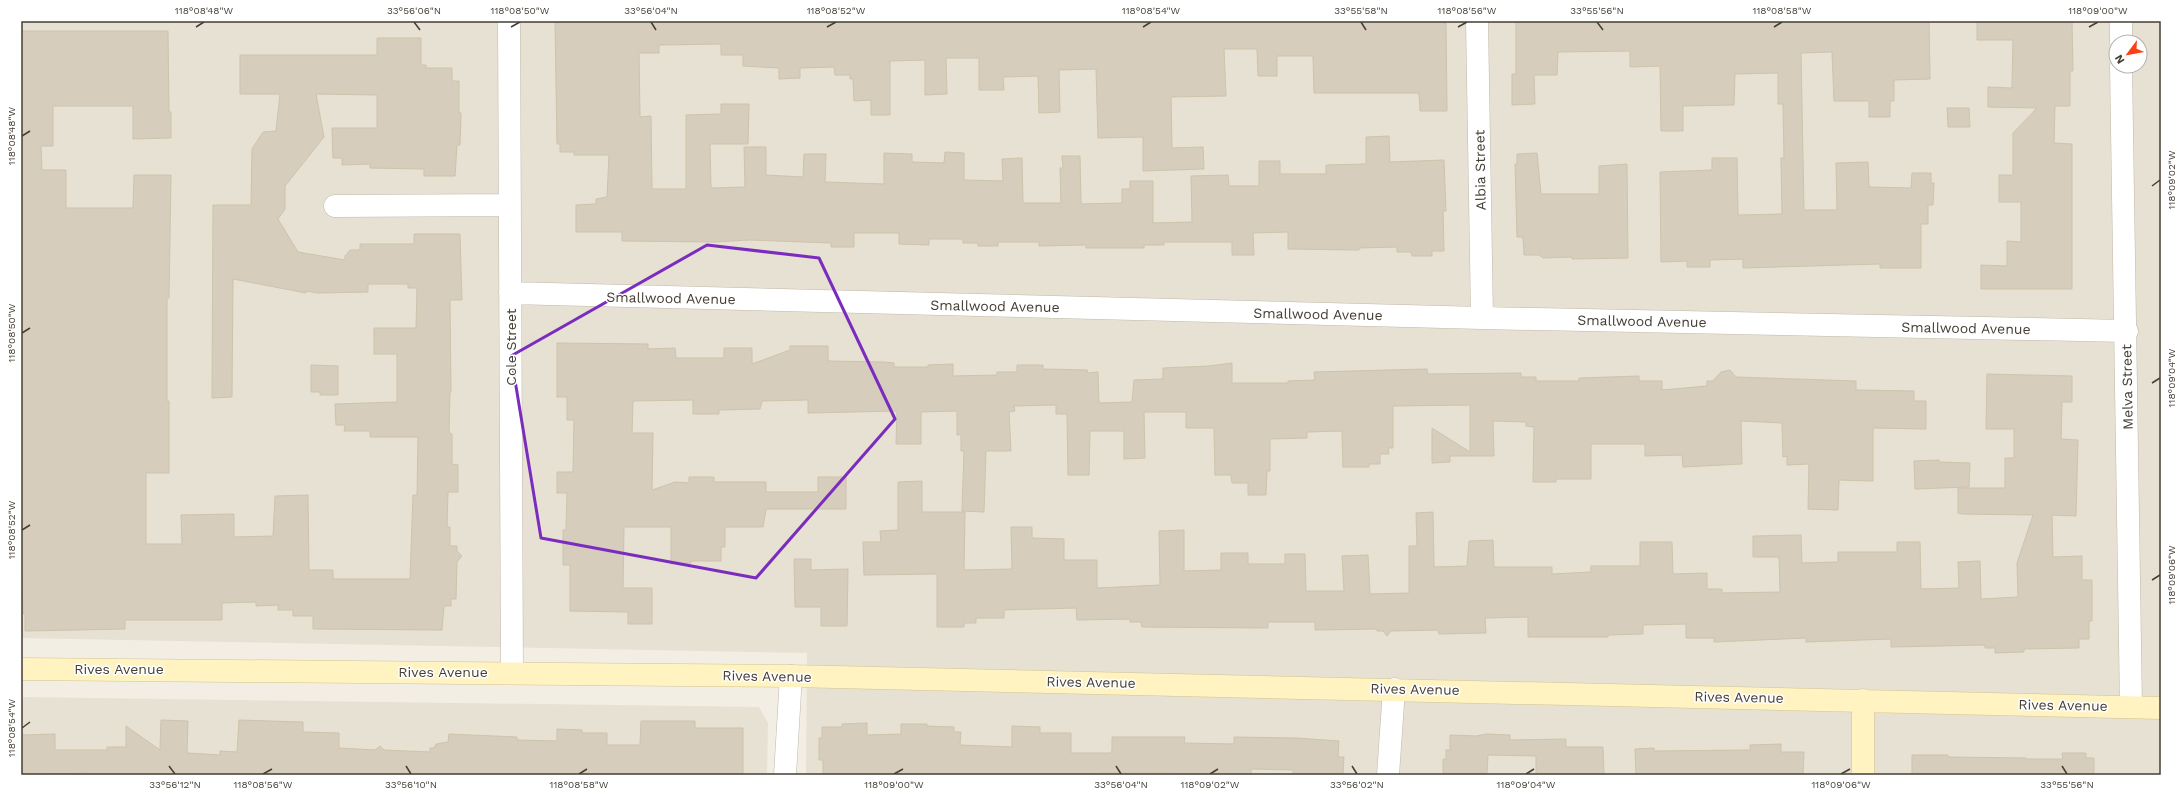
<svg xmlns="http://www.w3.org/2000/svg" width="2182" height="796" font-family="'Work Sans',sans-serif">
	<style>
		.residential { fill: #e6e1d2; fill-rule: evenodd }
		.building { fill: #d6cdbc; stroke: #cec3ac }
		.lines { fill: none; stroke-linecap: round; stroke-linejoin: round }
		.street-casing { stroke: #c0b9a9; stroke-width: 23 }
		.secondary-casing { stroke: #d2c493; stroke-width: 23 }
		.street { stroke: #fff; stroke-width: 22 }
		.secondary { stroke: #fff3c1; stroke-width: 22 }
		.marked { fill: none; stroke: #7b2cbf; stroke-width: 3; stroke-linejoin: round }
		.ticks { fill: none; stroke: #443e34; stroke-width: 1.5 }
		.labels { text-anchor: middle; stroke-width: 3; stroke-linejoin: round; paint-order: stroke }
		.street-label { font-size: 14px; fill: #443e34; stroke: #fff }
		.neatline { fill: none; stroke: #443e34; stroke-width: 1.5 }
		.ticks-label { font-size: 10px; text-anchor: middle; fill: #443e34 }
	</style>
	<rect width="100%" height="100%" fill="#f2eee4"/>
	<path class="residential" d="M 21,21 L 2161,21 L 2161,775 L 806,775 L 807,653 L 21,638 ZM 2116,42 L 2140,42 L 2140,66 L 2116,66 Z
		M 21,697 L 759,707 L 768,723 L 767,775 L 21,775 Z"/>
	<path class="building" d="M 555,21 L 1443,21 L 1443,23 L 1446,23 L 1447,111 L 1420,111 L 1419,93 L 1314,93 L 1313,56 L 1277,56 L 1277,76 L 1258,76 L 1257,49 L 1224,49 L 1226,96 L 1171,97 L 1172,148 L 1203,147 L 1204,169 L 1143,171 L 1143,137 L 1098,138 L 1096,69 L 1059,70 L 1060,112 L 1039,113 L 1038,76 L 1003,77 L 1004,90 L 979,90 L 979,58 L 946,58 L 947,94 L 925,95 L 925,60 L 890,61 L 890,115 L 871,115 L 871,100 L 854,101 L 853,79 L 850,79 L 850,75 L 835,75 L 834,67 L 800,68 L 800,78 L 779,79 L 779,68 L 743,66 L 743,55 L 721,55 L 721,44 L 659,45 L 659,53 L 639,53 L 640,117 L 651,116 L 652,189 L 686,189 L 686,115 L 721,114 L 721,104 L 749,104 L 748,144 L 710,144 L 711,188 L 745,187 L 744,147 L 766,147 L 766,175 L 803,177 L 804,154 L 826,154 L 825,182 L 884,184 L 884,153 L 912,154 L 912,162 L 944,163 L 945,152 L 964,153 L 964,180 L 1003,181 L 1002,159 L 1022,158 L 1023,203 L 1061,203 L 1060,168 L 1063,168 L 1062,156 L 1080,156 L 1081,204 L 1122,203 L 1122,189 L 1130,189 L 1130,181 L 1153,181 L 1153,223 L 1192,222 L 1191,176 L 1228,175 L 1229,186 L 1259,186 L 1259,161 L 1280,161 L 1280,174 L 1326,174 L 1326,165 L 1366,164 L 1366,137 L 1389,136 L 1390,162 L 1444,160 L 1446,211 L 1443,211 L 1444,251 L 1432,251 L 1432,256 L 1412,256 L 1411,252 L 1397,252 L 1397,247 L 1359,248 L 1359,250 L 1288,249 L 1288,232 L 1253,233 L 1254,255 L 1232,255 L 1232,242 L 1164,242 L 1164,245 L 1144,245 L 1144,248 L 1086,248 L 1086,245 L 1039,246 L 1039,242 L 998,242 L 998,246 L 978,246 L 978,243 L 963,243 L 963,239 L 929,239 L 929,245 L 899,244 L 899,233 L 854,233 L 854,247 L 831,247 L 831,243 L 749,240 L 715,242 L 622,241 L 622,232 L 576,232 L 576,205 L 596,204 L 596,199 L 607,197 L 609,155 L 574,155 L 574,152 L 560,152 L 560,144 L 557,144 Z
		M 1516,21 L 1929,21 L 1930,79 L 1894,80 L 1894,101 L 1890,101 L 1890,117 L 1869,117 L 1869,101 L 1834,101 L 1832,52 L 1801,53 L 1804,210 L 1837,210 L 1836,163 L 1868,162 L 1869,187 L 1911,188 L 1912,173 L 1931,173 L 1931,183 L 1934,183 L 1933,205 L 1928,205 L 1928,224 L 1921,224 L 1921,268 L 1880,268 L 1880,264 L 1743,268 L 1743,259 L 1710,260 L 1710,267 L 1687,267 L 1687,261 L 1661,262 L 1660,172 L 1712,170 L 1712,158 L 1737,158 L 1738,215 L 1782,214 L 1781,158 L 1784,158 L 1783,104 L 1778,104 L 1778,73 L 1735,74 L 1734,105 L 1683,106 L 1683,131 L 1661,131 L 1660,66 L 1630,67 L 1630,51 L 1558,52 L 1557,75 L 1534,75 L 1535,104 L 1512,105 L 1512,74 L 1516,74 Z
		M 1977,21 L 2072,21 L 2073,71 L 2070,71 L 2070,106 L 2055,106 L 2054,143 L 2072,144 L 2072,289 L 1981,289 L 1981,265 L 2007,266 L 2007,241 L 2021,242 L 2021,202 L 1999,202 L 1999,175 L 2013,175 L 2013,133 L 2037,108 L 1988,107 L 1988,87 L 2012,88 L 2013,40 L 1977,40 Z
		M 21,31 L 168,31 L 169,112 L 171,112 L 171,138 L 133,139 L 133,106 L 53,106 L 53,146 L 41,146 L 42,170 L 66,170 L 66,208 L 133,208 L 134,175 L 171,175 L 169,298 L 167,298 L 167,401 L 169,401 L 169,473 L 146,473 L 146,544 L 182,544 L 181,515 L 234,514 L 234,537 L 273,536 L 275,496 L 308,495 L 309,570 L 333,570 L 333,579 L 410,579 L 413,495 L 417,495 L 418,437 L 370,437 L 370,431 L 344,431 L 345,425 L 336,425 L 335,404 L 397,402 L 397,354 L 374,354 L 374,328 L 416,328 L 417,288 L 408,288 L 408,284 L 368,284 L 368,292 L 318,293 L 306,291 L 306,293 L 233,279 L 232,397 L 212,398 L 213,205 L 251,205 L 252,149 L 263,132 L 276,131 L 280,94 L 240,94 L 240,55 L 377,55 L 377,38 L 421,38 L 421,65 L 426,65 L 426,68 L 452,68 L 452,81 L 459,81 L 459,113 L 461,113 L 460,145 L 457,145 L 455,176 L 424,176 L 424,169 L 370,168 L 370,164 L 342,165 L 342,158 L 333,158 L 332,128 L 377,128 L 377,95 L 316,94 L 324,137 L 285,186 L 285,209 L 278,219 L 298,252 L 345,260 L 345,256 L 350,250 L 360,250 L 360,244 L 414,244 L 414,234 L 460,234 L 462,300 L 450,300 L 451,392 L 450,392 L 449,433 L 452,434 L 452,464 L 458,465 L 458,492 L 448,492 L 447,527 L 450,527 L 450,546 L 457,546 L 457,551 L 462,556 L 457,562 L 456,599 L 451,599 L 451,606 L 444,606 L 442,630 L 313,629 L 313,616 L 293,616 L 293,610 L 278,610 L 278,605 L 256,606 L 256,602 L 222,603 L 222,620 L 125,620 L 125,629 L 25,631 L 25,614 L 23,614 L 21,561 Z
		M 1947,108 L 1969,108 L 1970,127 L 1948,127 Z
		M 1537,153 L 1541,194 L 1599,194 L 1599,166 L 1627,164 L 1628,258 L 1572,259 L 1572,257 L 1543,258 L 1539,255 L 1524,255 L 1523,237 L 1517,237 L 1515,164 L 1517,164 L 1517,154 Z
		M 557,343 L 648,344 L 648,349 L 675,348 L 676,358 L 724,358 L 724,348 L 752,348 L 752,364 L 790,350 L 790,346 L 828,346 L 828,361 L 883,362 L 894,363 L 894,367 L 928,367 L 928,365 L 953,364 L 953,376 L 997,375 L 997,372 L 1017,372 L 1017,365 L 1043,365 L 1043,369 L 1087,370 L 1088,373 L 1098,372 L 1099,403 L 1132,402 L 1134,380 L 1163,379 L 1163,368 L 1209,366 L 1232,363 L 1232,383 L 1288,383 L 1288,381 L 1315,380 L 1314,372 L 1427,369 L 1428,374 L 1521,373 L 1521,377 L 1536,377 L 1536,381 L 1579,381 L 1579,378 L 1639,376 L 1639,381 L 1662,381 L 1662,390 L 1707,386 L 1707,381 L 1713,381 L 1721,372 L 1730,370 L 1736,377 L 1856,381 L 1856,390 L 1914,391 L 1914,401 L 1926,401 L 1926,429 L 1873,428 L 1873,481 L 1839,480 L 1838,510 L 1808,509 L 1809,464 L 1787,465 L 1787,456 L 1783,457 L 1782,423 L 1741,421 L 1742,464 L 1683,467 L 1682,455 L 1645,456 L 1645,444 L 1591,444 L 1591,479 L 1556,479 L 1556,482 L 1533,482 L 1534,427 L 1526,426 L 1526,422 L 1493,421 L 1494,456 L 1450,456 L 1450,462 L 1432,463 L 1432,428 L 1470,452 L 1470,405 L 1393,406 L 1393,448 L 1388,448 L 1389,454 L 1380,454 L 1380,464 L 1369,464 L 1369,467 L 1343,467 L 1342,431 L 1307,432 L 1307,438 L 1270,439 L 1270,471 L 1267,471 L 1266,495 L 1248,495 L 1248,483 L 1232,483 L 1231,475 L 1215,475 L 1214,428 L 1186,428 L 1186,412 L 1144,412 L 1145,458 L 1124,459 L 1124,431 L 1090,431 L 1089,475 L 1068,475 L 1067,414 L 1056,414 L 1056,405 L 1014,406 L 1015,411 L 1009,412 L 1011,451 L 986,451 L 984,512 L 962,511 L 964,451 L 961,451 L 961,435 L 957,435 L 957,411 L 921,412 L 921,444 L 896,444 L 897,411 L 808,413 L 808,400 L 762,401 L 760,409 L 719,410 L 719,414 L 693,414 L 693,400 L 633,401 L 632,433 L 653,433 L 652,490 L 675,482 L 689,483 L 689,477 L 714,477 L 714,482 L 766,482 L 766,492 L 818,492 L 818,477 L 846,477 L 846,509 L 766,509 L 763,527 L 725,527 L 725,547 L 721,547 L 721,561 L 691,561 L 691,563 L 671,564 L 671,527 L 624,527 L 623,588 L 652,588 L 652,624 L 628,624 L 628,612 L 570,611 L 570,565 L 563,565 L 563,530 L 566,530 L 567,493 L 557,493 L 557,472 L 573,472 L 574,420 L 567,420 L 567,397 L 557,397 Z
		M 311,365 L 338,366 L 338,395 L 320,395 L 320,392 L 311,392 Z
		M 1987,374 L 2072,376 L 2072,402 L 2062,402 L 2061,439 L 2078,440 L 2076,516 L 2052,515 L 2053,557 L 2082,556 L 2082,580 L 2092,580 L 2092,621 L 2089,621 L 2089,639 L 2079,639 L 2079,648 L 2024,649 L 2024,652 L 1995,653 L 1995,648 L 1985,648 L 1985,645 L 1891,647 L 1891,639 L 1806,642 L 1806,638 L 1714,642 L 1714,638 L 1686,638 L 1686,624 L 1643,625 L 1643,634 L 1608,635 L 1608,637 L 1528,637 L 1528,617 L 1485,618 L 1486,633 L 1439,634 L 1438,630 L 1391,631 L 1387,636 L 1383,631 L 1377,631 L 1377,629 L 1315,630 L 1315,622 L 1268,622 L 1268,628 L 1142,627 L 1141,622 L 1130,622 L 1130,619 L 1077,620 L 1076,608 L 1004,610 L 1004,618 L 976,618 L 976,623 L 964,623 L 964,627 L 937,627 L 937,574 L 864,575 L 863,542 L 881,542 L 880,531 L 898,530 L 898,482 L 922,481 L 922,512 L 965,512 L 964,570 L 1012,569 L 1011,527 L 1032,527 L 1032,538 L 1064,539 L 1064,560 L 1097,560 L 1097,588 L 1160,585 L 1159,531 L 1184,530 L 1184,571 L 1221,570 L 1221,553 L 1248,553 L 1248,564 L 1285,564 L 1285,554 L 1305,554 L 1306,591 L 1344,591 L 1342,556 L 1368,555 L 1370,594 L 1409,593 L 1409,546 L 1417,546 L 1416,513 L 1433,512 L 1434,567 L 1467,566 L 1469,541 L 1493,540 L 1494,567 L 1552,567 L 1552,574 L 1591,572 L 1591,566 L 1640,566 L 1640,542 L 1672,542 L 1673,574 L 1707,573 L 1707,589 L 1722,589 L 1722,593 L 1780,592 L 1779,557 L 1753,557 L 1753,536 L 1801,535 L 1802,563 L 1838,562 L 1838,552 L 1897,552 L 1897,542 L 1920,542 L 1921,589 L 1959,588 L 1958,562 L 1980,561 L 1981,599 L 2018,597 L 2017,563 L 2033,515 L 1962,514 L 1958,513 L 1958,488 L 2005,488 L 2005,458 L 2014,458 L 2014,429 L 1986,429 Z
		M 1939,460 L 1939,462 L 1970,463 L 1969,487 L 1915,489 L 1914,461 Z
		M 794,559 L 811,559 L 811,570 L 848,569 L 847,626 L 821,626 L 821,607 L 795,607 Z
		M 161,720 L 188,721 L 187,753 L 220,755 L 220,751 L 237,752 L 239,720 L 303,722 L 303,732 L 339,733 L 339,748 L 375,750 L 380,746 L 384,750 L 430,752 L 430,748 L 434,748 L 436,744 L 448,742 L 449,734 L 517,737 L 517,740 L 557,741 L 557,729 L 582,730 L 582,733 L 607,733 L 607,745 L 640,745 L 641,721 L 695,721 L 695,728 L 743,728 L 743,775 L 87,775 L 87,773 L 21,775 L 21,736 L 23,735 L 55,734 L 55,750 L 107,750 L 107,747 L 126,747 L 126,726 L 160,750 Z
		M 867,723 L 867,735 L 901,734 L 901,724 L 927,724 L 927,726 L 954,727 L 954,732 L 961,732 L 960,745 L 1012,747 L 1012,726 L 1040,727 L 1040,733 L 1071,733 L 1071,753 L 1110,753 L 1112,751 L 1112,737 L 1185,737 L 1184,743 L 1234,744 L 1234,737 L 1296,738 L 1339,741 L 1338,757 L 1344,757 L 1343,775 L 1293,775 L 1293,770 L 1251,769 L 1251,775 L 1169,775 L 1169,773 L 1101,773 L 1101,775 L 823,775 L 823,760 L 819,760 L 819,738 L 822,738 L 822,727 L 842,727 L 842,724 Z
		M 1487,734 L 1510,735 L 1510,740 L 1566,739 L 1566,747 L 1603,747 L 1604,775 L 1536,775 L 1536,756 L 1488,755 L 1487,773 L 1480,773 L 1479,775 L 1443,775 L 1443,759 L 1446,759 L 1446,750 L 1450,750 L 1450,735 L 1476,736 Z
		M 1781,744 L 1781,752 L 1804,752 L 1803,775 L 1636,775 L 1635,749 L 1654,748 L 1654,751 L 1750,750 L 1750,745 Z
		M 2062,753 L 2086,753 L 2086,758 L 2094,758 L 2094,775 L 1912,775 L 1912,755 L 1948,755 L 1948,757 L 2026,758 L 2026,759 L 2063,759 Z"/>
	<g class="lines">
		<g class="street-casing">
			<path id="street" d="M 509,21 L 512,672
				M 1477,21 L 1482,318
				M 2121,21 L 2121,42
				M 2121,66 L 2131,707
				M 335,206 L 510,205
				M 510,293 L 1482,318 L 2127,331
				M 785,775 L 791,676
				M 1388,775 L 1394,689"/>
		</g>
		<g class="secondary-casing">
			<path id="secondary" d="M 21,669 L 791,676 L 2161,708
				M 1863,700 L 1863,775"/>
		</g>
		<use href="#street" class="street"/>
		<use href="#secondary" class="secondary"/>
	</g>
	<path class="marked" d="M 707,245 L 819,258 L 895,419 L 756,578 L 541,538 L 511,356 Z"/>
	<path class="ticks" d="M 414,22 L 420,30M 651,22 L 656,30M 1361,22 L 1366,30M 1597,22 L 1603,30M 196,27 L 204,22M 511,27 L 520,22M 827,27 L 836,22M 1143,27 L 1151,22M 1458,27 L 1467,22M 1774,27 L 1782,22M 2089,27 L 2098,22M 22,136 L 30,131M 2152,186 L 2160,180M 22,333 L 30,328M 2152,383 L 2160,378M 22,530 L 30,525M 2152,580 L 2160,575M 22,728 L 30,722M 169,766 L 175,774M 406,766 L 411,774M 1116,766 L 1121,774M 1352,766 L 1357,774M 2062,766 L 2067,774M 263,774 L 272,769M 579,774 L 587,769M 894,774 L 903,769M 1210,774 L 1218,769M 1526,774 L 1534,769M 1841,774 L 1850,769"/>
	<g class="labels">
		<g class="street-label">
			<text transform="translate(1480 170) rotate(-91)" y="5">Albia Street</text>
			<text transform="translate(671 298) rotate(1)" y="5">Smallwood Avenue</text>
			<text transform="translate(995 306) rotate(1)" y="5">Smallwood Avenue</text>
			<text transform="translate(1318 314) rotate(1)" y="5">Smallwood Avenue</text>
			<text transform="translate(1642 321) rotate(1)" y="5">Smallwood Avenue</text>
			<text transform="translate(1966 328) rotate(1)" y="5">Smallwood Avenue</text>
			<text transform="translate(511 347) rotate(-90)" y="5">Cole Street</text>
			<text transform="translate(2127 387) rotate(-91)" y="5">Melva Street</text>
			<text x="119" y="674">Rives Avenue</text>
			<text x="443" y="677">Rives Avenue</text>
			<text transform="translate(767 676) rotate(1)" y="5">Rives Avenue</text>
			<text transform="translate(1091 682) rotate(1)" y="5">Rives Avenue</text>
			<text transform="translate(1415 689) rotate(1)" y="5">Rives Avenue</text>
			<text transform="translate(1739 697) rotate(1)" y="5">Rives Avenue</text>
			<text transform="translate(2063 705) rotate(1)" y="5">Rives Avenue</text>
		</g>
	</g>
	<rect width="2182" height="796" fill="none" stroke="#ffffff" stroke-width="44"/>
	<g transform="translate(2128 54) rotate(238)"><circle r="19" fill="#ffffff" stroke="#b4b2ae"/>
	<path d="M0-3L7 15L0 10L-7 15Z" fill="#fa4112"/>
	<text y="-6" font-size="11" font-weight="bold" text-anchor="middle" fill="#443e34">N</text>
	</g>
	<rect x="22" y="22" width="2138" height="752" class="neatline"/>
	<g class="ticks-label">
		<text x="204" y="14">118°08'48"W</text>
		<text x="414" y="14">33°56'06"N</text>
		<text x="520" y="14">118°08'50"W</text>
		<text x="651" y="14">33°56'04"N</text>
		<text x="836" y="14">118°08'52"W</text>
		<text x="1151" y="14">118°08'54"W</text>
		<text x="1361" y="14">33°55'58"N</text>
		<text x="1467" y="14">118°08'56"W</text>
		<text x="1597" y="14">33°55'56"N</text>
		<text x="1782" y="14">118°08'58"W</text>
		<text x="2098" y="14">118°09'00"W</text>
		<text transform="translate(11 136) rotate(-90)" y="4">118°08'48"W</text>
		<text transform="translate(2171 180) rotate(-90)" y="4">118°09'02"W</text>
		<text transform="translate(11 333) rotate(-90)" y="4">118°08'50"W</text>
		<text transform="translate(2171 378) rotate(-90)" y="4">118°09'04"W</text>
		<text transform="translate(11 530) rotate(-90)" y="4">118°08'52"W</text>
		<text transform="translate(2171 575) rotate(-90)" y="4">118°09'06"W</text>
		<text transform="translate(11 728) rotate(-90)" y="4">118°08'54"W</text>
		<text x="175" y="788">33°56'12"N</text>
		<text x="263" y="788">118°08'56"W</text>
		<text x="411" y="788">33°56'10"N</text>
		<text x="579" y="788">118°08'58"W</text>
		<text x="894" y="788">118°09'00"W</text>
		<text x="1121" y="788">33°56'04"N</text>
		<text x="1210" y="788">118°09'02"W</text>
		<text x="1357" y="788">33°56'02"N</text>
		<text x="1526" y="788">118°09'04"W</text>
		<text x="1841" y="788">118°09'06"W</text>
		<text x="2067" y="788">33°55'56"N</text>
	</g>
</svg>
